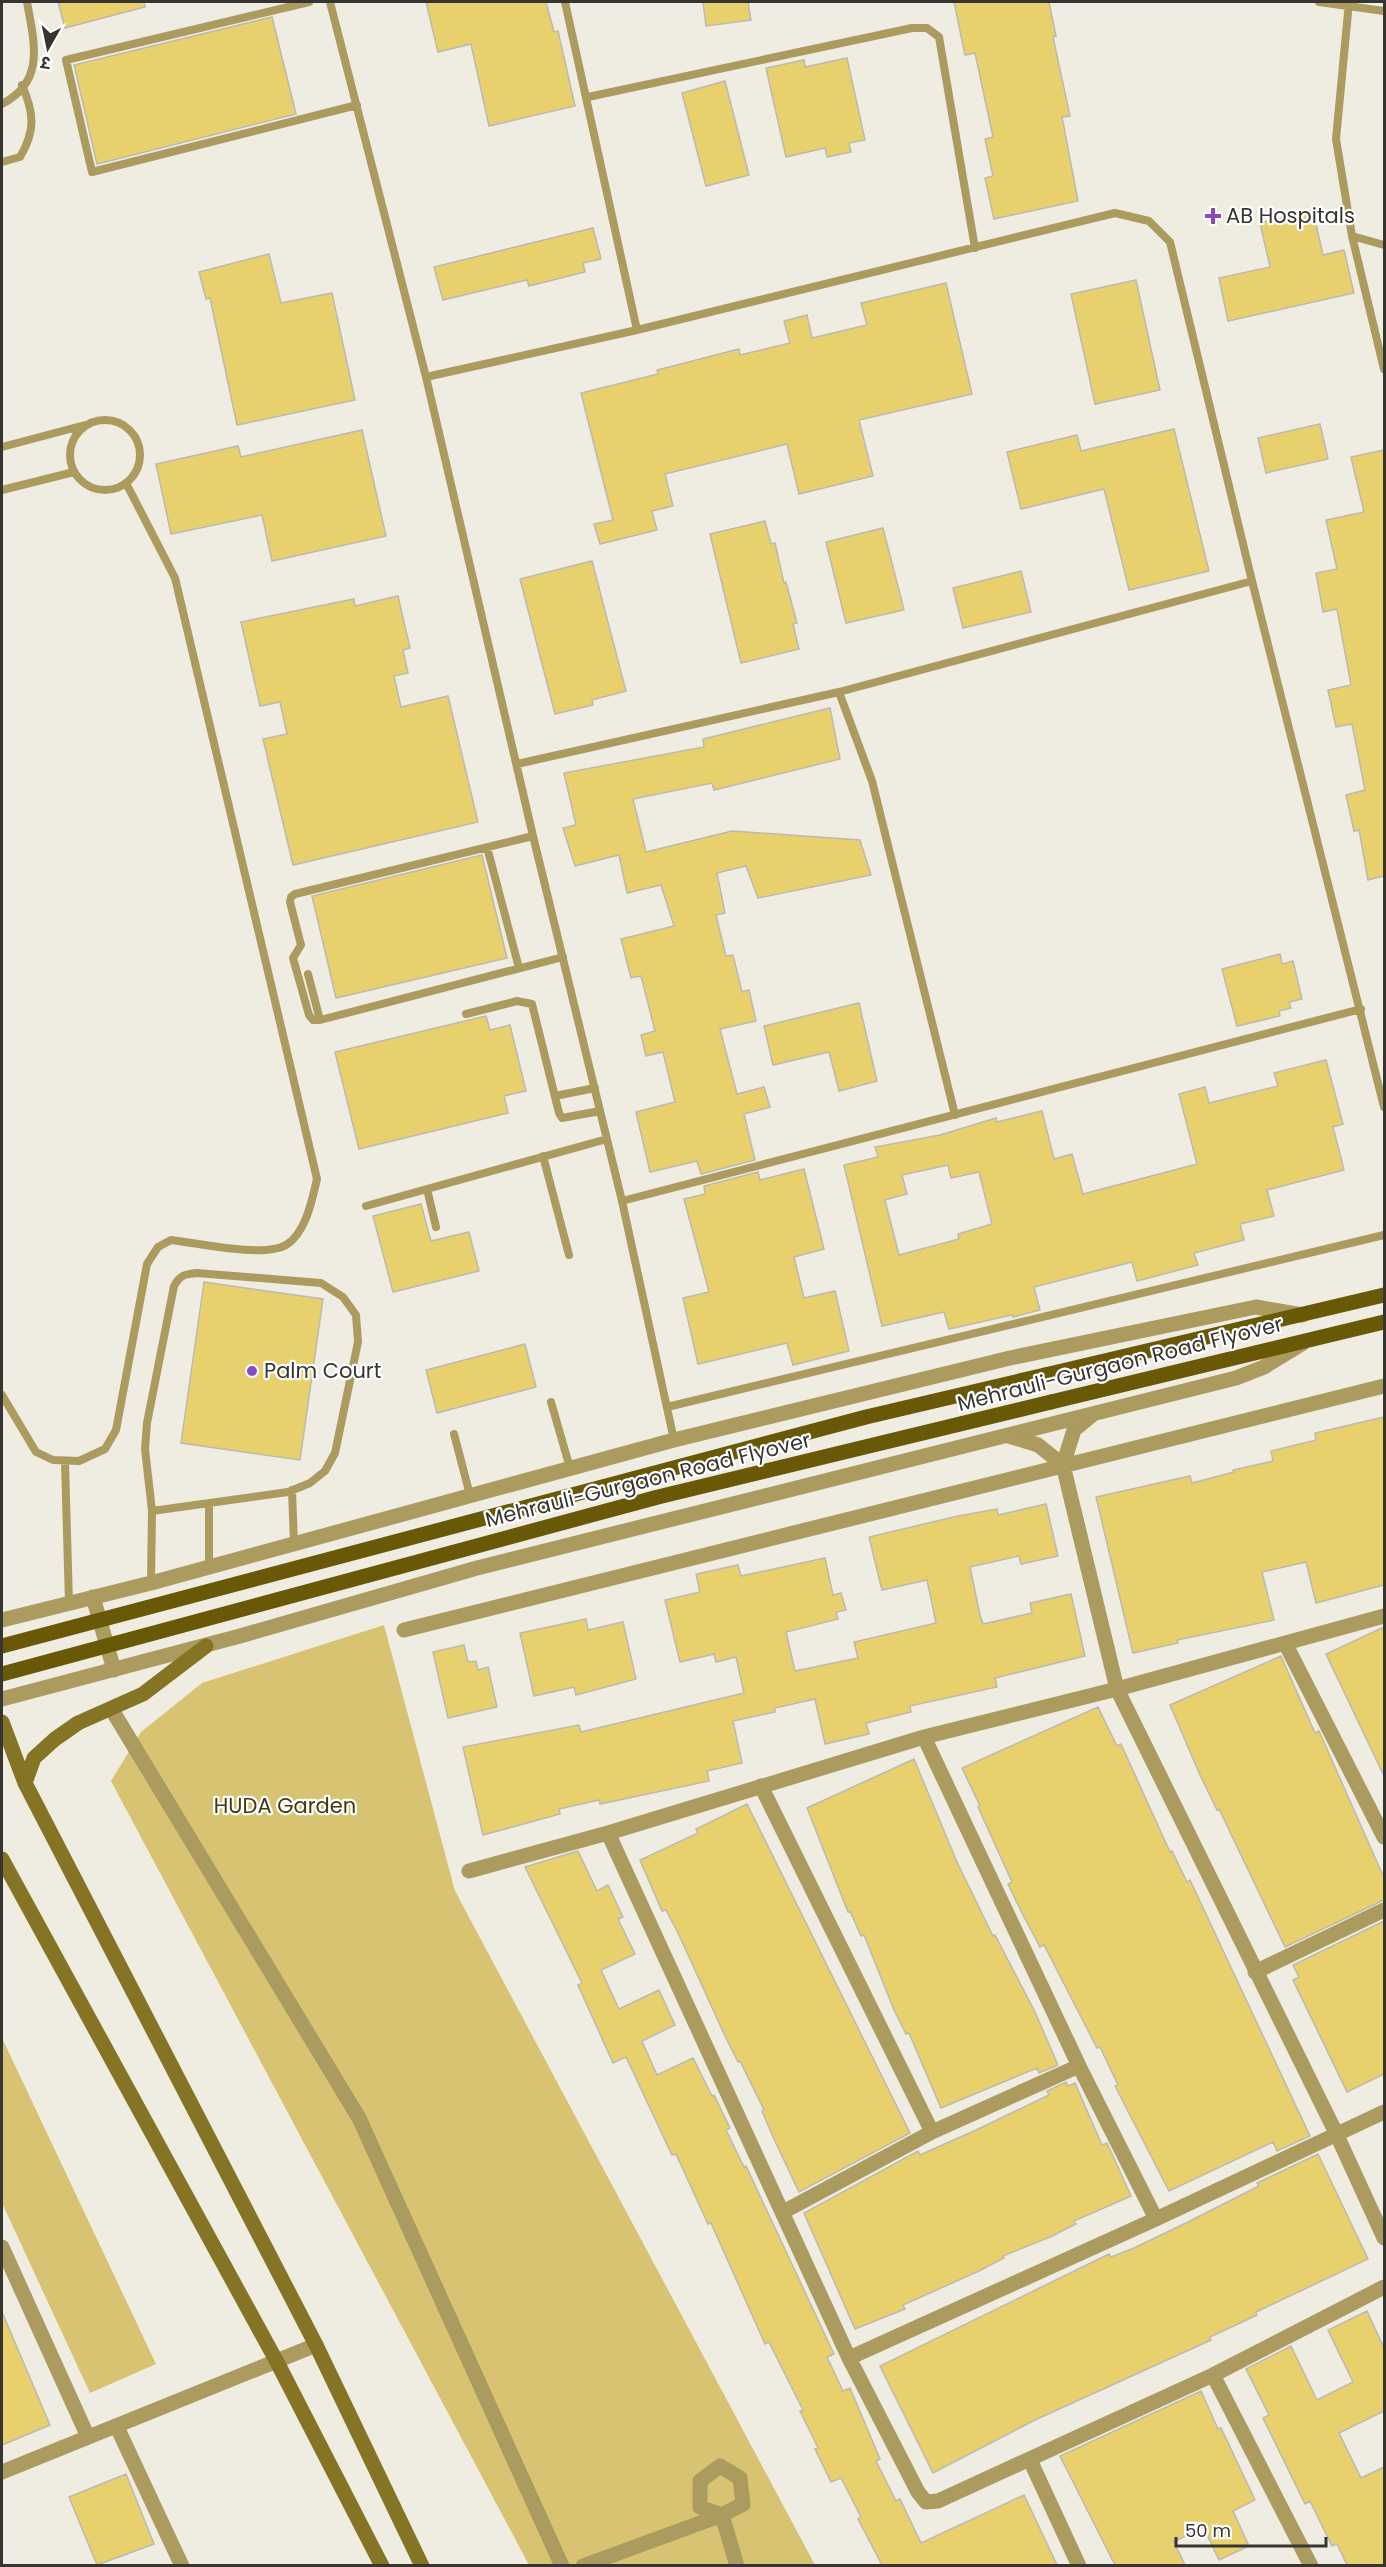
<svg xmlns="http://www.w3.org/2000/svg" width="1386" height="2567" font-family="Poppins,'Noto Sans Devanagari',sans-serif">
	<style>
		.green { fill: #d7c372 }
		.building { fill: #e8d06d; stroke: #bcb9af; stroke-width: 1.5; fill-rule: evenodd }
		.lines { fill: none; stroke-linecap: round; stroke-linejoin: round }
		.service { stroke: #ab9b5f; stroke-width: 8 }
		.minor { stroke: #ab9b5f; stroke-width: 15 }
		.tertiary { stroke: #ab9b5f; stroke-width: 15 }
		.secondary { stroke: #867425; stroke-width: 15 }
		.primary { stroke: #695806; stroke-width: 15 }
		.primary-bridge { stroke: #695806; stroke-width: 15 }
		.poi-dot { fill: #894ac0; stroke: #fff; stroke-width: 2 }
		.labels { text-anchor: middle; stroke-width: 4.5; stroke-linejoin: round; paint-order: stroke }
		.poi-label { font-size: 21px; fill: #363531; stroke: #fff; text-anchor: start }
		.street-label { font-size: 21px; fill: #363531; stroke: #fff }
		.park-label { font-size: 21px; fill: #43390e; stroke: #fff }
	</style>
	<rect width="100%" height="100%" fill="#efede2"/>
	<path class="green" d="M 384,1625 L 455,1891 L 815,2565 L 529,2565 L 111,1781 L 141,1732 L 202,1683 Z
		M 2,2038 L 156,2364 L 90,2393 L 2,2203 Z"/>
	<path class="building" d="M 58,2 L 144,2 L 145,7 L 65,28 Z
		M 426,2 L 546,2 L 554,32 L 558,31 L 575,106 L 489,126 L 471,44 L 438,52 Z
		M 703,2 L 748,2 L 751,20 L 706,26 Z
		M 954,2 L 1049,2 L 1056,36 L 1053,37 L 1070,116 L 1062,117 L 1078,201 L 994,219 L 985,178 L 993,176 L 985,139 L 993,137 L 975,53 L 965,55 Z
		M 272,17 L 296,114 L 97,164 L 74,65 Z
		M 847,58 L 865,140 L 849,143 L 851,152 L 827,157 L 825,148 L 786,157 L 766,68 L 804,60 L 805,67 Z
		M 725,81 L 749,175 L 706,186 L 682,93 Z
		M 1313,211 L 1323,255 L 1344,250 L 1354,293 L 1228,321 L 1219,278 L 1270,267 L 1260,223 Z
		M 593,228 L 601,259 L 583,263 L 585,272 L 529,286 L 527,280 L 443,300 L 434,267 Z
		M 269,254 L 281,303 L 332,293 L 355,400 L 237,425 L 210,298 L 206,299 L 199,272 Z
		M 1136,280 L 1160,390 L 1095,404 L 1071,294 Z
		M 946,283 L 972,394 L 859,420 L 873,476 L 799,494 L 787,444 L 665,474 L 673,506 L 652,511 L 657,530 L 600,544 L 594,524 L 613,520 L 581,393 L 658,374 L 657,370 L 739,349 L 740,355 L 790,343 L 784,321 L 807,315 L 812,338 L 867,325 L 861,303 Z
		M 1320,424 L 1328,459 L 1266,473 L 1258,438 Z
		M 1174,429 L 1209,571 L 1129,590 L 1104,489 L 1021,509 L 1007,452 L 1077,435 L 1081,451 Z
		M 362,430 L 386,536 L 272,561 L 262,515 L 171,534 L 156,464 L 238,446 L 241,457 Z
		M 1384,450 L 1384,876 L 1368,880 L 1359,830 L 1354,831 L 1346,795 L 1365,790 L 1352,724 L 1336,727 L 1328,690 L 1351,685 L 1337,609 L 1323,612 L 1316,573 L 1337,569 L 1326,520 L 1364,512 L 1351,457 Z
		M 765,521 L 771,544 L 775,543 L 784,583 L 786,582 L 797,623 L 793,624 L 799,649 L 741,663 L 710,534 Z
		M 883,528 L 904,610 L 846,623 L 826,542 Z
		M 592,561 L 626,691 L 592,700 L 593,705 L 555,714 L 520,579 Z
		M 1021,571 L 1031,612 L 963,628 L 953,588 Z
		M 398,596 L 410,648 L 403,650 L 408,673 L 394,676 L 401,707 L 448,696 L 478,822 L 293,865 L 263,739 L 287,734 L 280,702 L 260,706 L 241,622 L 354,599 L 355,606 Z
		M 830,708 L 840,759 L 714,790 L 712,783 L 633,799 L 646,852 L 732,831 L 860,840 L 871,875 L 758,898 L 746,866 L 717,873 L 725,913 L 716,915 L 726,956 L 733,955 L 742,992 L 749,990 L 756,1021 L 720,1029 L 737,1094 L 764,1087 L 770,1107 L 744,1114 L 755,1160 L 701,1174 L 697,1161 L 650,1172 L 636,1112 L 675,1102 L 663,1052 L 646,1056 L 641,1035 L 655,1031 L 641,976 L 631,978 L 621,939 L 674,926 L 661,885 L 627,893 L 619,855 L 575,866 L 563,828 L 576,825 L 564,773 L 704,747 L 703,739 Z
		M 482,855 L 507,958 L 336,998 L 312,896 Z
		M 1280,954 L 1282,964 L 1293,961 L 1302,999 L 1289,1002 L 1291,1008 L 1279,1011 L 1280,1016 L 1237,1026 L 1222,969 Z
		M 859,1003 L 877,1081 L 839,1091 L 829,1052 L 773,1065 L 764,1026 Z
		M 486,1016 L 490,1030 L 510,1025 L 526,1091 L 504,1096 L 508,1113 L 359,1149 L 335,1052 Z
		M 1326,1060 L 1343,1124 L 1333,1127 L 1344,1170 L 1267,1190 L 1274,1216 L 1240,1224 L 1244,1240 L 1194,1253 L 1198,1265 L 1137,1281 L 1132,1262 L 1034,1287 L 1040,1310 L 1013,1317 L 1012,1315 L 949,1329 L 944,1312 L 882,1326 L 844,1165 L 878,1157 L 875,1147 L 940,1135 L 996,1118 L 997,1122 L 1042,1111 L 1054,1159 L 1072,1154 L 1083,1194 L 1197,1164 L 1179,1094 L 1205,1087 L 1209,1103 L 1278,1086 L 1274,1073 ZM 948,1165 L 951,1178 L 979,1172 L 992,1224 L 958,1234 L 959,1239 L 899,1255 L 885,1200 L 907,1194 L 902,1175 Z
		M 804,1169 L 824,1249 L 794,1257 L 804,1298 L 835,1291 L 849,1351 L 793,1365 L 787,1343 L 698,1364 L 683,1298 L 709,1292 L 684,1199 L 705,1194 L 704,1186 L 758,1172 L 760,1180 Z
		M 421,1204 L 431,1241 L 469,1232 L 479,1271 L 393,1292 L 373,1216 Z
		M 204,1282 L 323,1299 L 300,1460 L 181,1443 Z
		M 525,1344 L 536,1387 L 437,1413 L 426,1370 Z
		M 1384,1417 L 1384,1585 L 1316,1603 L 1306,1562 L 1262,1572 L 1274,1620 L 1177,1640 L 1178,1643 L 1133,1653 L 1096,1497 L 1190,1476 L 1192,1483 L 1234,1472 L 1233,1470 L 1273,1461 L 1271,1451 L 1316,1440 L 1315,1433 Z
		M 1046,1504 L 1058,1556 L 1021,1564 L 1019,1556 L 970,1567 L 980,1615 L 983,1624 L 1032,1613 L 1030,1603 L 1071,1594 L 1085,1656 L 995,1678 L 997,1687 L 910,1706 L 911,1712 L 866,1723 L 869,1734 L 825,1744 L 815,1699 L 775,1708 L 775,1712 L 733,1721 L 742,1763 L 707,1771 L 709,1781 L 600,1804 L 599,1800 L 559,1809 L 560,1814 L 483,1835 L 463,1747 L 579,1725 L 581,1732 L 744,1693 L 736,1657 L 716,1662 L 714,1654 L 680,1662 L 665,1600 L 700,1592 L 696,1574 L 738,1565 L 741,1576 L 825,1558 L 833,1595 L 841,1593 L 846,1610 L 836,1612 L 838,1619 L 786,1632 L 795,1671 L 858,1658 L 854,1642 L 936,1623 L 927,1580 L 882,1590 L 869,1537 L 958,1516 L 997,1509 L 998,1515 Z
		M 586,1619 L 588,1630 L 623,1622 L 636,1679 L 576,1695 L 574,1687 L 534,1696 L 520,1633 Z
		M 1384,1627 L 1384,1776 L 1326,1654 Z
		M 464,1645 L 468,1662 L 476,1661 L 478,1670 L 488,1667 L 497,1707 L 448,1718 L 433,1652 Z
		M 1281,1656 L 1315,1733 L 1319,1731 L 1384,1878 L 1384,1900 L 1285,1947 L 1219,1809 L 1217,1810 L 1200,1775 L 1170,1705 Z
		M 1098,1707 L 1117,1746 L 1121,1744 L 1170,1852 L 1172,1851 L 1187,1882 L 1190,1880 L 1310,2136 L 1277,2151 L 1273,2142 L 1169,2191 L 1115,2086 L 1118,2085 L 1100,2047 L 1097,2048 L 1044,1945 L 1040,1947 L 1023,1915 L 1008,1884 L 1012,1882 L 978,1807 L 980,1806 L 962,1768 Z
		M 914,1759 L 957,1862 L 993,1936 L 995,1935 L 1035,2012 L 1058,2065 L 1039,2073 L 1037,2068 L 941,2108 L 909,2033 L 906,2034 L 894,2010 L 864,1935 L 861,1936 L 850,1911 L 848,1912 L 807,1808 Z
		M 747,1804 L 910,2133 L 799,2192 L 773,2137 L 762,2111 L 764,2110 L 740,2061 L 738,2062 L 725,2036 L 679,1935 L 666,1910 L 662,1911 L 640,1860 L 698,1833 L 696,1829 Z
		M 578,1851 L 597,1891 L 608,1885 L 623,1917 L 618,1919 L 635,1954 L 601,1970 L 619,2009 L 659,1990 L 675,2025 L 642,2041 L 657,2075 L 693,2058 L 712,2096 L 714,2095 L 730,2128 L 726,2130 L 744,2167 L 746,2166 L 834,2354 L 827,2357 L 843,2391 L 850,2388 L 880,2459 L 876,2461 L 896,2501 L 900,2499 L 921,2543 L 1024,2495 L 1057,2565 L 882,2565 L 858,2519 L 861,2517 L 841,2478 L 831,2482 L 815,2449 L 818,2448 L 800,2411 L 803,2410 L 769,2342 L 765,2344 L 711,2223 L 708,2224 L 676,2154 L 672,2155 L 626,2057 L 613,2063 L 578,1985 L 582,1983 L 525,1867 Z
		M 1384,1921 L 1384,2074 L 1347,2092 L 1293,1980 L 1299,1977 L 1293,1965 Z
		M 1066,2082 L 1068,2086 L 1075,2083 L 1102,2145 L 1107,2143 L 1131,2196 L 1074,2221 L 1076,2224 L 1050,2237 L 1003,2256 L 1004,2258 L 979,2271 L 903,2305 L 905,2309 L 855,2329 L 804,2213 L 918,2151 L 920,2155 L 976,2130 L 1049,2095 L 1047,2091 Z
		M 1318,2154 L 1368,2259 L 1256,2312 L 1257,2315 L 1210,2337 L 1211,2340 L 1035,2420 L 933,2473 L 880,2366 L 1109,2254 L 1111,2257 L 1134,2248 L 1186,2223 L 1259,2186 L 1257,2183 Z
		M 1367,2311 L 1384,2348 L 1384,2411 L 1339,2433 L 1361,2478 L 1384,2467 L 1384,2565 L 1347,2565 L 1337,2544 L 1332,2546 L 1310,2501 L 1305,2504 L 1263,2418 L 1269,2415 L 1246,2369 L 1291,2346 L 1317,2400 L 1353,2382 L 1328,2330 Z
		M 2,2312 L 50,2425 L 2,2445 Z
		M 1201,2391 L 1218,2429 L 1221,2428 L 1255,2500 L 1233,2511 L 1249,2546 L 1219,2560 L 1203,2526 L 1174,2542 L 1185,2565 L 1115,2565 L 1060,2456 Z
		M 126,2474 L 154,2544 L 97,2565 L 69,2497 Z"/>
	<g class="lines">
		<path class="service" d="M 309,2 L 66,60 L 92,172 L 357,105
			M 330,2 L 426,377 L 533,836 L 622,1201 L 674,1440
			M 565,2 L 637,330
			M 1319,2 L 1384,11
			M 1349,2 L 1336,139 L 1352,236 L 1384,369
			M 588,97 L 912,28 L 927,28 L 939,37 L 975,248
			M 2,104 C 46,81 34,42 27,2
			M 2,162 L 20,157 C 36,130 34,113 22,85
			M 1352,236 L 1384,245
			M 426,377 L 637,330 L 1115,213 L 1149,221 L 1170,242 L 1252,581 L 1384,1107
			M70 455a35 35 0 1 1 70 0a35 35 0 1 1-70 0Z
			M 2,447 L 85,425
			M 2,490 L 74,472
			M 839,692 L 872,781 L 955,1115
			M 517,764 L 839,692 L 1252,581
			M 533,836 L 295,894 L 291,897 L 290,902 L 301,945 L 293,958 L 309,1015 L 313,1020 L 320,1020 L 563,957
			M 487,847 L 519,968
			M 308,974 L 320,1020
			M 466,1014 L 517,1001 L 532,1004 L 559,1113 L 562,1118 L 600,1111
			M 555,1096 L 595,1088
			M 543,1156 L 569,1255
			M 427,1189 L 436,1227
			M 622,1201 L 1361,1009
			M 366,1206 L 607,1139
			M 2,1395 L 36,1452 L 53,1460 L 79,1461 L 105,1449 L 116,1430 L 147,1264 L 158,1247 L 171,1240 C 197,1243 264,1258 286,1245 C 306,1233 312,1200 317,1179 L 175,578 L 126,483
			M 551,1402 L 570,1468
			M 667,1407 L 1384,1235
			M 454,1434 L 470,1495
			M 65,1462 L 69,1603
			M 292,1490 L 294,1544
			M 209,1567 L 209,1503
			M 151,1583 L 152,1511 L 145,1449 L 147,1423 L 174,1286 C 180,1275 185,1274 197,1273 L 321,1283 L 343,1297 L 356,1315 L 358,1342 L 335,1453 L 325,1471 L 310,1483 L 288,1492 L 152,1511"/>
		<path class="minor" d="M 1092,1415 L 1074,1430 L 1063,1465 L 1117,1689 L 1336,2133 L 1384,2238
			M 1009,1436 L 1038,1445 L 1063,1465
			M 404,1630 L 1384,1386
			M 1285,1643 L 1384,1837
			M 112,1710 L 359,2118 L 562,2566
			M 924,1737 L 1079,2066 L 1156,2219
			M 761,1786 L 932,2132
			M 608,1833 L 849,2358 L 918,2492 L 926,2502 L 938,2501 L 1213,2375 L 1384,2287
			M 469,1871 L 608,1833 L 924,1737 L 1117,1689 L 1384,1616
			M 1255,1972 L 1384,1910
			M 783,2212 L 932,2132 L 1079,2066
			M 2,2247 L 88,2437
			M 849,2358 L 1156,2219 L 1384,2112
			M 1213,2375 L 1311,2566
			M 117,2427 L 182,2566
			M 1030,2460 L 1079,2566
			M 2,2472 L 316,2345
			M 722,2515 L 737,2566
			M 583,2566 L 722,2515 L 743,2504 L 740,2478 L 720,2466 L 700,2481 L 700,2507 L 722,2515"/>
		<path class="tertiary" d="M 93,1597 L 114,1670
			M 2,1620 L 151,1583 L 674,1440 L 1010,1358 L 1256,1307 L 1302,1315
			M 2,1699 L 240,1636 L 477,1568 L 1236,1378 L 1264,1367 L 1303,1343"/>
		<path class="secondary" d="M 2,1722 L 25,1783 L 316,2345 L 422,2566
			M 25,1783 L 34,1758 L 55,1739 L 78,1723 L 143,1694 L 206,1646
			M 2,1859 L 277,2362 L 382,2566"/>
		<path class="primary" d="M 1045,1375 L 1384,1295
			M 1051,1402 L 1384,1322"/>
		<path class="primary-bridge" d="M 2,1646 L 866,1417 L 1045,1375
			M 2,1674 L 658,1497 L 1051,1402"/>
	</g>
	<g class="poi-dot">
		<path d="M1210 207h6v6h6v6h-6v6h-6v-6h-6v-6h6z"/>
		<circle cx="252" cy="1371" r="6"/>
	</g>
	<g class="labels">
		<g class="poi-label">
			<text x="1226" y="223">AB Hospitals</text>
			<text x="264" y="1378">Palm Court</text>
		</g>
		<g class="street-label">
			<text transform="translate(1120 1364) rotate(-14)" y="7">Mehrauli-Gurgaon Road Flyover</text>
			<text transform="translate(648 1480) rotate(-14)" y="7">Mehrauli-Gurgaon Road Flyover</text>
		</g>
		<g class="park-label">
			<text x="285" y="1813">HUDA Garden</text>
		</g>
	</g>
	<rect width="1386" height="2567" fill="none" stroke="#363531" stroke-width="6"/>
	<g transform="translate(48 48) rotate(189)" stroke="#ffffff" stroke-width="4.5" paint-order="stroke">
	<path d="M0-4.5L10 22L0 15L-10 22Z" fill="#363531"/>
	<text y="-9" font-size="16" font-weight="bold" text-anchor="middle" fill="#363531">उ</text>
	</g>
	<path d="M1176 2537v9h150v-9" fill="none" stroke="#363531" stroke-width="3"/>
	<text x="1185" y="2537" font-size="18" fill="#363531" stroke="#ffffff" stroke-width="4.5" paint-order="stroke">50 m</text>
</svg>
